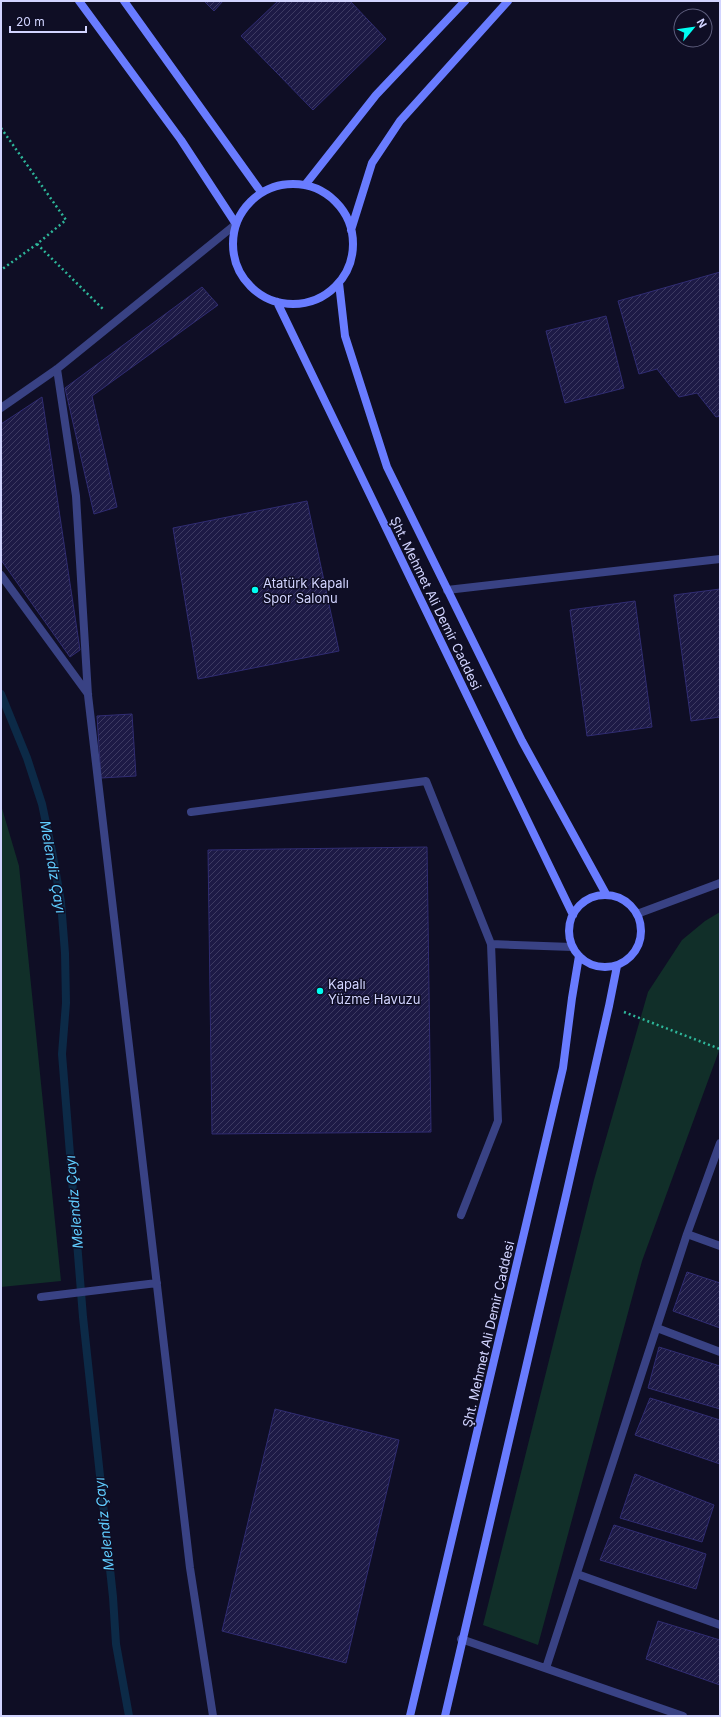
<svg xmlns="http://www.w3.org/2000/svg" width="721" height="1717" font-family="Inter,sans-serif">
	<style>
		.green { fill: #112f29 }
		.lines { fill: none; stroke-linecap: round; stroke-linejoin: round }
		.stream { stroke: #0c2a47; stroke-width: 8 }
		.building { fill: url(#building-hatch); stroke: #302c72 }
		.path { stroke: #2eb79a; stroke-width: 2.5; stroke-dasharray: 2 3; stroke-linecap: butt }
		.service { stroke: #394284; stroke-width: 8 }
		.pedestrian { stroke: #394284; stroke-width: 8 }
		.minor { stroke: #394284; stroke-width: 8 }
		.secondary { stroke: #697cff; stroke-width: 8 }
		.poi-dot { fill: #00fdf1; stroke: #0f0e25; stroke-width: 1.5 }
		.labels { text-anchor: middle; stroke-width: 3; stroke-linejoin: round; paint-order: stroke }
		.poi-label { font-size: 13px; fill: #d2d4ff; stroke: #0f0e25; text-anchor: start }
		.street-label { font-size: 13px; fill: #d2d4ff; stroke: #0f0e25 }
		.water-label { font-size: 14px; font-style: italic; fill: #60cdff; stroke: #0f0e25 }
	</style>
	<defs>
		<pattern id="building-hatch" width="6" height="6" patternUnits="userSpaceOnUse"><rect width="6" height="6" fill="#1d1a46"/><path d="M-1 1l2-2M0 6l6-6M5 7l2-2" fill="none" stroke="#3d3a62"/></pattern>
	</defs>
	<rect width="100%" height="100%" fill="#0f0e25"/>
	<path class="green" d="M 1,805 L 19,866 L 61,1281 L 1,1287 Z
		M 720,912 L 720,1048 L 642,1261 L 538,1645 L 483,1625 L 594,1180 L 648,992 L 682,940 L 705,921 Z"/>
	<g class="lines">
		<path class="stream" d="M 1,694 L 27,758 L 42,804 L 52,851 L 61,902 L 65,953 L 66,1003 L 62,1054 L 83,1317 L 113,1597 L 116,1644 L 129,1716"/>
	</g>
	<path class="building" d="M 204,1 L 223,1 L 214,11 Z
		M 278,1 L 350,1 L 386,39 L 313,110 L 241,36 Z
		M 720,272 L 720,416 L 716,417 L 697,393 L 679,397 L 657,369 L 639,374 L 618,301 Z
		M 202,287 L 218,305 L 92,396 L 117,507 L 94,514 L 65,388 Z
		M 606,316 L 624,388 L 565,403 L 546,331 Z
		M 42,397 L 80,650 L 70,657 L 1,560 L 1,424 Z
		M 307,501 L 339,651 L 198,679 L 173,528 Z
		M 720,589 L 720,717 L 691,721 L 674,595 Z
		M 635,601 L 652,727 L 587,736 L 570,610 Z
		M 132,714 L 136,776 L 101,778 L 97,716 Z
		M 427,847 L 431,1132 L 212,1134 L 208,850 Z
		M 687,1272 L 720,1283 L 720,1328 L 673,1311 Z
		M 659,1347 L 720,1366 L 720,1409 L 648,1388 Z
		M 650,1398 L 720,1420 L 720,1464 L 635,1435 Z
		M 275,1409 L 399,1440 L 346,1663 L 222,1631 Z
		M 635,1474 L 714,1505 L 702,1542 L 620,1518 Z
		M 614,1525 L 706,1554 L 696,1589 L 600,1560 Z
		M 658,1621 L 720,1640 L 720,1685 L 646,1659 Z"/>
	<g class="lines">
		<path class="path" d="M 1,128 L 66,220 L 37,244 L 1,270
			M 37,244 L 104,310
			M 624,1012 L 720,1049"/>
		<path class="service" d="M 191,812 L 426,781 L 491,944 L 498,1121 L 461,1215
			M 491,944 L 572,947"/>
		<path class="pedestrian" d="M 57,369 L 76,496 L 88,695 L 190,1568 L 213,1716
			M 1,408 L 57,369 L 236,224
			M 1,575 L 88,694
			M 41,1297 L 157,1283"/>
		<path class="minor" d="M 447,590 L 720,559
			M 637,914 L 720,883
			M 687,1234 L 720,1246
			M 657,1328 L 720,1352
			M 577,1574 L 720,1625
			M 461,1639 L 683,1716
			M 546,1668 L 687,1234 L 720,1143"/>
		<path class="secondary" d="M 79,1 L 181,140 L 236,224
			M 124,1 L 261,192
			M233 244a60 60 0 1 1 120 0a60 60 0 1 1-120 0Z
			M 305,185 L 376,95 L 465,1
			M 351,230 L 372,163 L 400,121 L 508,1
			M 339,283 L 345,336 L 387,467 L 522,741 L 606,894
			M 277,302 L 573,915
			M569 931a36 36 0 1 1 72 0a36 36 0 1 1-72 0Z
			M 410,1716 L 563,1068 L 572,998 L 579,956
			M 445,1716 L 567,1191 L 609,1006 L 617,966"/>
	</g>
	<g class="poi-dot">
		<circle cx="255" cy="590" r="4"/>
		<circle cx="320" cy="991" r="4"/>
	</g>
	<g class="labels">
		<g class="poi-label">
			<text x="263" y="588">Atatürk Kapalı<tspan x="263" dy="15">Spor Salonu</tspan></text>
			<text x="328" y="989">Kapalı<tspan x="328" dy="15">Yüzme Havuzu</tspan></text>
		</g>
		<g class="street-label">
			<text transform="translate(436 603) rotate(64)" y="5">Şht. Mehmet Ali Demir Caddesi</text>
			<text transform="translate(488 1334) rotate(-77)" y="5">Şht. Mehmet Ali Demir Caddesi</text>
		</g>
		<g class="water-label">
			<text transform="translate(53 867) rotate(80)" y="5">Melendiz Çayı</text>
			<text transform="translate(74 1202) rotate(-95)" y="5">Melendiz Çayı</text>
			<text transform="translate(104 1524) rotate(-96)" y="5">Melendiz Çayı</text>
		</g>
	</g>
	<rect width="721" height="1717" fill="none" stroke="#d2d4ff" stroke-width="4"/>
	<g transform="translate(693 28) rotate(61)"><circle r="19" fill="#0f0e25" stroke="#5d5d7c"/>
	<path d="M0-3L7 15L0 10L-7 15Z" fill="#00fdf1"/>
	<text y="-6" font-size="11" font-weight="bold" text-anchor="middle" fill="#d2d4ff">N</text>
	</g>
	<path d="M10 26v6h76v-6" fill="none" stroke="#d2d4ff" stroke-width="2"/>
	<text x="16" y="26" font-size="12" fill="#d2d4ff" stroke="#0f0e25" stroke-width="3" paint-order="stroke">20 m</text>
</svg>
